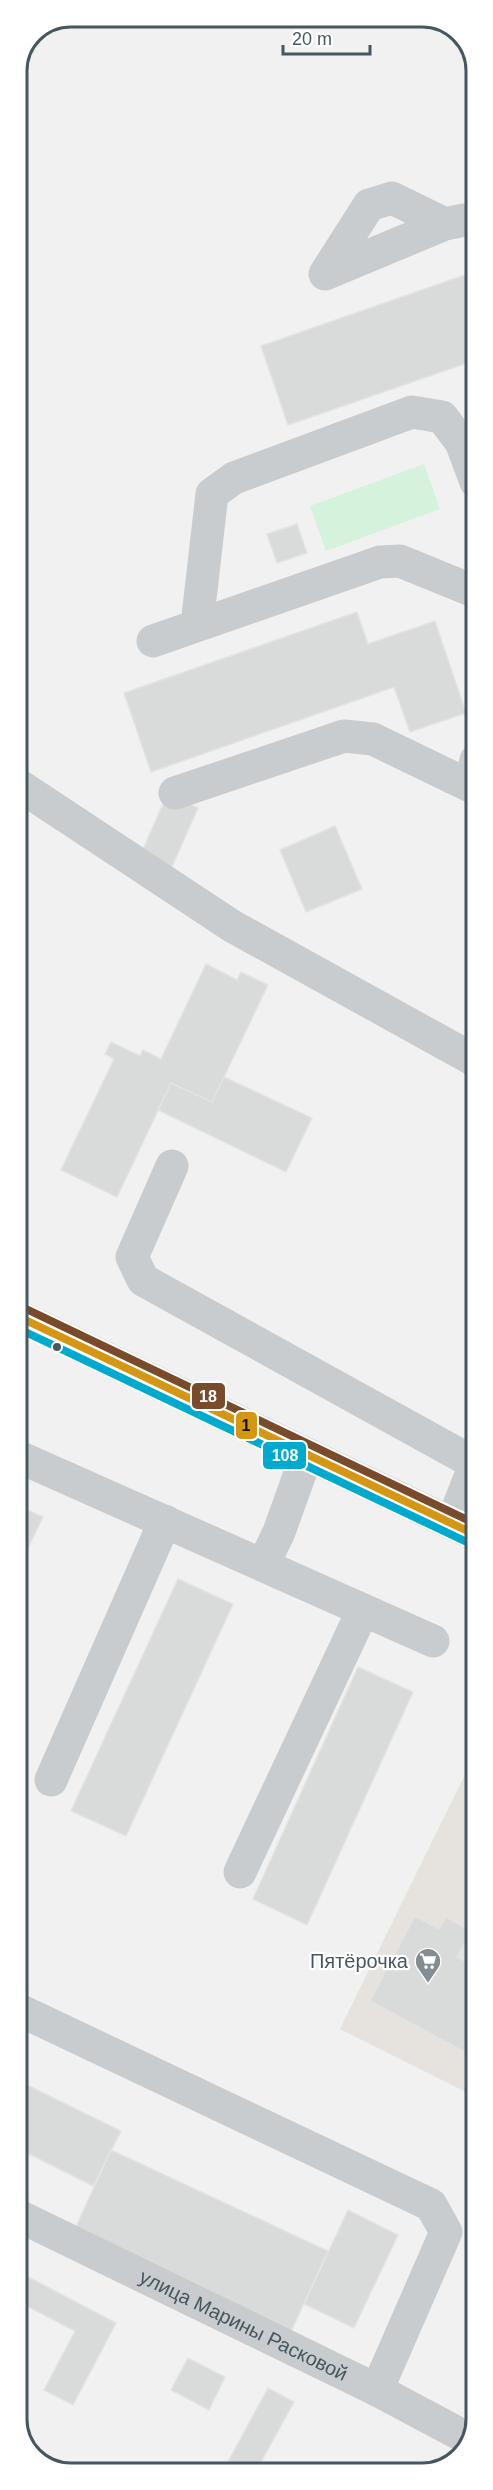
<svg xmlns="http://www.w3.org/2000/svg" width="493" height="2490" font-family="Arial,sans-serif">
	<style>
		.commercial { fill: #e6e3df }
		.green { fill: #d5f2dc }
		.building { fill: #d9dada; stroke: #e3e3e4; stroke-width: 1.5 }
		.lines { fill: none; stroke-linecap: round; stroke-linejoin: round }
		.minor { stroke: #c8ccce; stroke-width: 33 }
		.major { stroke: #c6cbcd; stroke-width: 33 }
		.bus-1-casing { stroke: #fff; stroke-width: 12 }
		.bus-2-casing { stroke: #fff; stroke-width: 12 }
		.bus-3-casing { stroke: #fff; stroke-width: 12 }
		.bus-1 { stroke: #d49613; stroke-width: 8 }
		.bus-2 { stroke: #00a9ce; stroke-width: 8 }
		.bus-3 { stroke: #7a4b2a; stroke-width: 8 }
		.bus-dot { fill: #47575f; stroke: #fff; stroke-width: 2 }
		.labels { text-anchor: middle; stroke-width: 4.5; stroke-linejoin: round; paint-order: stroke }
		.poi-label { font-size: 20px; fill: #47575f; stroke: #fff; text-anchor: end }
		.street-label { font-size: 20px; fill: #47575f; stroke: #fff }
		.rim { fill: none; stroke: #47575f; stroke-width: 3 }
		.line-badge { stroke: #fff; stroke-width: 2 }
		.badge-label { font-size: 16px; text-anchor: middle; font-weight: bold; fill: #fff }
		.pale-badge-label { font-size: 16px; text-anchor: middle; font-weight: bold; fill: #111 }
	</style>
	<rect width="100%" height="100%" fill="#f2f1f1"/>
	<path class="commercial" d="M 476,1752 L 476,2097 L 340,2029 Z"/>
	<path class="green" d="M 424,464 L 440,509 L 326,551 L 310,506 Z"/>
	<path class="building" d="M 476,271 L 476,360 L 288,425 L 261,346 Z
		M 297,524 L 307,553 L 277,563 L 267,534 Z
		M 357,612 L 368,644 L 435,621 L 466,713 L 410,732 L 394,687 L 151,772 L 124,693 Z
		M 167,795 L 198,808 L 171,869 L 140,856 Z
		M 335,826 L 362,889 L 306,912 L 280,850 Z
		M 206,964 L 237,980 L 241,972 L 268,985 L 212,1102 L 171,1083 L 117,1197 L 61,1170 L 114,1059 L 105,1054 L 111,1042 L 140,1056 L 143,1050 L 161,1059 Z
		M 224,1077 L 312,1118 L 286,1172 L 158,1110 L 171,1083 L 212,1102 Z
		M 17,1505 L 43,1517 L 17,1571 Z
		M 178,1579 L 233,1604 L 126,1836 L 71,1811 Z
		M 358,1667 L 413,1692 L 307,1925 L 253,1899 Z
		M 415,1916 L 439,1929 L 446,1917 L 471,1931 L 457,1957 L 476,1967 L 476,2058 L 370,2001 Z
		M 17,2080 L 121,2131 L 93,2186 L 17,2148 Z
		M 111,2150 L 328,2251 L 288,2338 L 71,2238 Z
		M 348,2210 L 398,2235 L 354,2328 L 304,2304 Z
		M 17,2271 L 116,2323 L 73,2405 L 44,2390 L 75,2331 L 17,2301 Z
		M 188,2358 L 225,2377 L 209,2410 L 171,2390 Z
		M 268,2388 L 294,2402 L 255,2473 L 222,2473 Z"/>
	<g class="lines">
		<g class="minor">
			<path d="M 445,224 L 392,198 L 369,205 L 325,274 L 445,224 L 464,220 L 476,222"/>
			<path d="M 197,625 L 212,494 L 234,478 L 412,412 L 442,417 L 461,442 L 476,482"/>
			<path d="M 153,641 L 380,562 L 400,561 L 476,592"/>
			<path d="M 17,784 L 232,926 L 476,1061"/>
			<path d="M 175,793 L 344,736 L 373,739 L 470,786 L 476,760"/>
			<path d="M 172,1166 L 132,1257 L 143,1280 L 476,1464"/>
			<path d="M 17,1456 L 433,1641"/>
			<path d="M 452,1523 L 476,1462"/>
			<path d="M 263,1565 L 279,1532 L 307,1454"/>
			<path d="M 51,1780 L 165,1521"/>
			<path d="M 240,1872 L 363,1610"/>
			<path d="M 17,2009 L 431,2205 L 446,2232 L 377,2390"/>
			<path id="s1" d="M 17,2215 L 377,2390 L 469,2439"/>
		</g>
		<path class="major" d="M 17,1316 L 476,1535"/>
		<g class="bus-1-casing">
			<path id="bus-1" d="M 17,1316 L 476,1535"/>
		</g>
		<g class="bus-2-casing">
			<path id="bus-2" d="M 17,1328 L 471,1544"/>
		</g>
		<g class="bus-3-casing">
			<path id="bus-3" d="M 22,1307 L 476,1524"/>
		</g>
		<use href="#bus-1" class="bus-1"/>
		<use href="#bus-2" class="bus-2"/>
		<use href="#bus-3" class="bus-3"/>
	</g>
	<defs>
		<g id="supermarket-pin" transform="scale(1.35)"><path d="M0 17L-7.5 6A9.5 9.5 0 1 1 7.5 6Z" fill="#838d92" stroke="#fff"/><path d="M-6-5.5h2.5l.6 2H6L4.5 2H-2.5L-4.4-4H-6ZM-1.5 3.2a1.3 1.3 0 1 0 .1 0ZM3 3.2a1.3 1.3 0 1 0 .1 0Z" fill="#fff"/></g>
	</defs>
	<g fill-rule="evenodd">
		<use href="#supermarket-pin" x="428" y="1961"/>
	</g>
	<circle class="bus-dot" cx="57" cy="1347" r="5"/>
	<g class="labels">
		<g class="poi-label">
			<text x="408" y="1968">Пятёрочка</text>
		</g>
		<g class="street-label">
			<text dy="7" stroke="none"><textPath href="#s1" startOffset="252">улица Марины Расковой</textPath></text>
		</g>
	</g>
	<path d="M0 0H493V2490H0ZM71 27H422A44 44 0 0 1 466 71V2419A44 44 0 0 1 422 2463H71A44 44 0 0 1 27 2419V71A44 44 0 0 1 71 27Z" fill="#fff" fill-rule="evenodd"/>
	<path class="rim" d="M71 27H422A44 44 0 0 1 466 71V2419A44 44 0 0 1 422 2463H71A44 44 0 0 1 27 2419V71A44 44 0 0 1 71 27Z"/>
	<g class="line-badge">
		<rect x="191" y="1382" width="35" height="28" rx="6" fill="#7a4b2a"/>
		<rect x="235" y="1411" width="23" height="29" rx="6" fill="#d49613"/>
		<rect x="262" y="1441" width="45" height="29" rx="6" fill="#00a9ce"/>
	</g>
	<g class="badge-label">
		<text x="208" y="1402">18</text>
		<text x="285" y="1461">108</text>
	</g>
	<g class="pale-badge-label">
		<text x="246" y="1431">1</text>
	</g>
	<path d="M283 45v9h87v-9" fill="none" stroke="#47575f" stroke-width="3"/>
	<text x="292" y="45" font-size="18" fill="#47575f" stroke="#ffffff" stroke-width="4.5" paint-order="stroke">20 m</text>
</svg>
